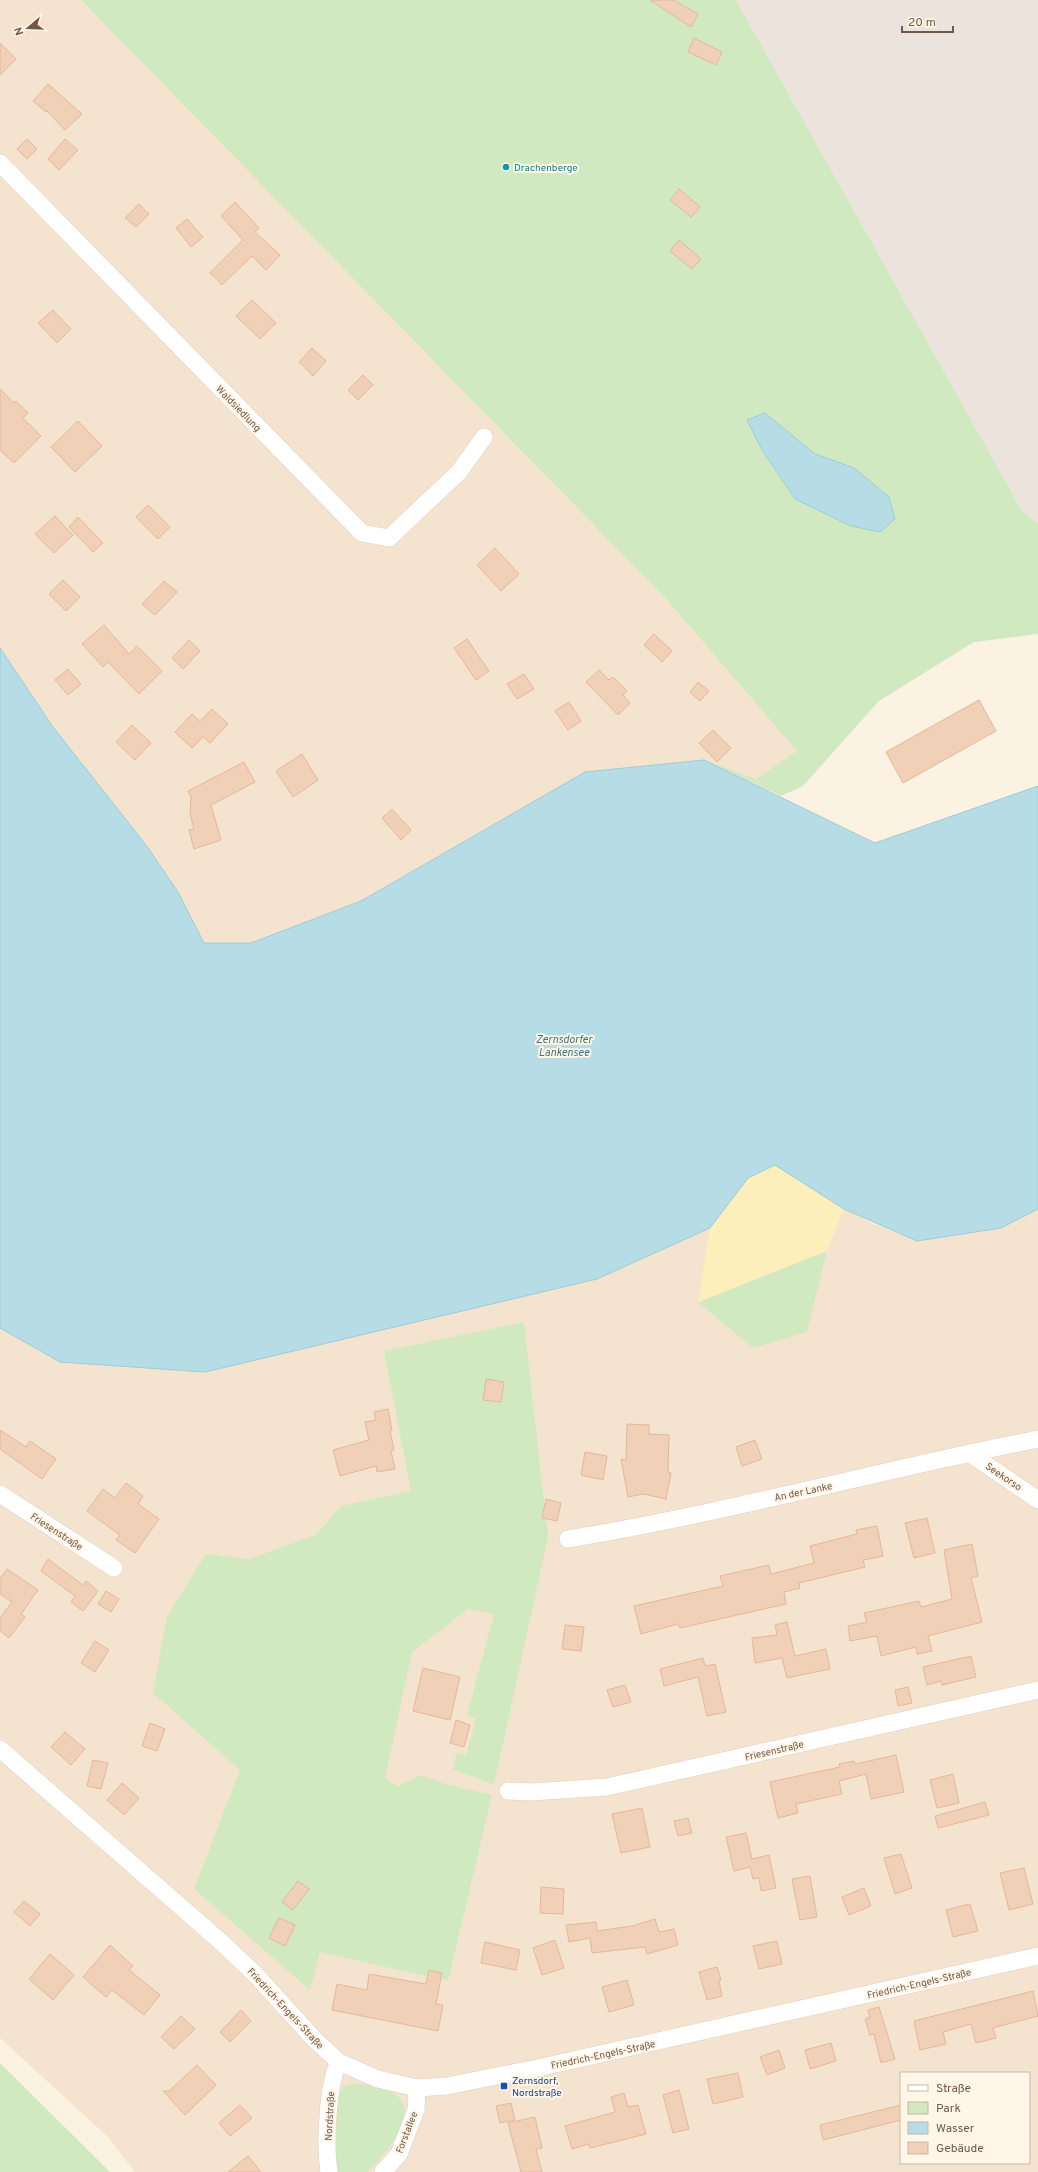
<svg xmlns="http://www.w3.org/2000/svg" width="1038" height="2172" font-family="Overpass,sans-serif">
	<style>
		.residential { fill: #f4e4cf; fill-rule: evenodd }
		.industrial { fill: #ebe3dc }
		.green { fill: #d0e9c0; fill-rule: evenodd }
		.sand { fill: #fcefbb }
		.water { fill: #b6dde5; stroke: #9cccd7 }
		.building { fill: #f1d0b8; stroke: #e4b799 }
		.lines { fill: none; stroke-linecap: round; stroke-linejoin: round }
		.minor-casing { stroke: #e0cebd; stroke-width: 18 }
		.minor { stroke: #fff; stroke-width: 17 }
		.culture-dot { fill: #0f9aa8; stroke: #fff6e7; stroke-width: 1.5 }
		.transit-dot { fill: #1a4fb4; stroke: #fff6e7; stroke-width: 1.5 }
		.labels { text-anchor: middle; stroke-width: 4; stroke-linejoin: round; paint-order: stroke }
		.culture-label { font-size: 10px; fill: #0d838f; stroke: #fff6e7; text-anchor: start }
		.street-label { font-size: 10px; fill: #735848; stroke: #fff6e7 }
		.transit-label { font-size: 10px; fill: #164399; stroke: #fff6e7; text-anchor: start }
		.water-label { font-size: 11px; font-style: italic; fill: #3f737f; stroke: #fff6e7 }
	</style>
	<rect width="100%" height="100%" fill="#fcf2e1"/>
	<path class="residential" d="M 0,0 L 81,0 L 668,601 L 798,751 L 756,780 L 704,760 L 585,772 L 361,901 L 251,943 L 204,943 L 178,892 L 146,845 L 53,727 L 0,648 Z
		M 775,1165 L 870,1222 L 917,1241 L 1001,1228 L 1038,1209 L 1038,2172 L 135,2172 L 109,2138 L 0,2038 L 0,1328 L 60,1362 L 205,1372 L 597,1279 ZM 901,2073 L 1029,2073 L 1029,2163 L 901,2163 Z"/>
	<path class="industrial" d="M 736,0 L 1038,0 L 1038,524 L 1022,511 Z"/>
	<path class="green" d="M 81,0 L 736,0 L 1022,511 L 1038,524 L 1038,634 L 974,642 L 879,701 L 803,786 L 781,796 L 704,760 L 756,779 L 797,751 L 668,601 ZM 765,413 L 815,454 L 854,468 L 895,519 L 880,532 L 851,526 L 795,499 L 762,450 Z
		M 827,1251 L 807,1332 L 753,1348 L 698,1302 Z
		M 524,1322 L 548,1537 L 494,1785 L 453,1769 L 457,1752 L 466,1755 L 476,1719 L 467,1716 L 494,1614 L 468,1609 L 412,1652 L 385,1778 L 398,1786 L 420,1775 L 445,1784 L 492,1795 L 448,1981 L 320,1952 L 310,1990 L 194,1889 L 240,1770 L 153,1693 L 167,1616 L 206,1554 L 249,1559 L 316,1535 L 341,1506 L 411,1491 L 384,1351 Z
		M 0,2063 L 110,2172 L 0,2172 Z
		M 355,2083 C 369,2086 392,2087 401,2100 C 415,2121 382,2159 367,2172 L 336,2172 L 333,2157 L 336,2097 L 345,2086 Z"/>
	<path class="sand" d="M 775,1165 L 844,1209 L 827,1251 L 698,1302 L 710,1228 L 748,1178 Z"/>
	<path class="water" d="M 765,413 L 815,454 L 854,468 L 889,497 L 895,519 L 880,532 L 851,526 L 795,499 L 762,450 L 747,420 Z
		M 0,648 L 53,727 L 146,845 L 178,892 L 204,943 L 251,943 L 361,901 L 585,772 L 704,760 L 875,843 L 1038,786 L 1038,1209 L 1001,1228 L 917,1241 L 844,1209 L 775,1165 L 748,1178 L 710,1228 L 597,1279 L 205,1372 L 60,1362 L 0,1328 Z"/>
	<path class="building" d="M 650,0 L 673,0 L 698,14 L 691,27 Z
		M 694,38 L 722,52 L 716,65 L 688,52 Z
		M 0,43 L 16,59 L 0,75 Z
		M 48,84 L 82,114 L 65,130 L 47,111 L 46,112 L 33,101 Z
		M 27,139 L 37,149 L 27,159 L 17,149 Z
		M 65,139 L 78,150 L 59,170 L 48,159 Z
		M 679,189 L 700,207 L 691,217 L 670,200 Z
		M 235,202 L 259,228 L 255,232 L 280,255 L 266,270 L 252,256 L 222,285 L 210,273 L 243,240 L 221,216 Z
		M 139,204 L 149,214 L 136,227 L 125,218 Z
		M 187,219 L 203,237 L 191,247 L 176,228 Z
		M 679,240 L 701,259 L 692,269 L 670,251 Z
		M 252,300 L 276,323 L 260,339 L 236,316 Z
		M 53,310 L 71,329 L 57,343 L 38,323 Z
		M 312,348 L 326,361 L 313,376 L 299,362 Z
		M 363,375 L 373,385 L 358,400 L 348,390 Z
		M 0,389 L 14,403 L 16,401 L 28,413 L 23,418 L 41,436 L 14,463 L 0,450 Z
		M 78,421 L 102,446 L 75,472 L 51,447 Z
		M 148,505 L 170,527 L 158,539 L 136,517 Z
		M 55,516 L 73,535 L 54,553 L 35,534 Z
		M 78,517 L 103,543 L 93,552 L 69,527 Z
		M 495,548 L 519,574 L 501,591 L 477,565 Z
		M 63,580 L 80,597 L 66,611 L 49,594 Z
		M 164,581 L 177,592 L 155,615 L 142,604 Z
		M 104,625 L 129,654 L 137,646 L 162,671 L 139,694 L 108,662 L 103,667 L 82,644 Z
		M 654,634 L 672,651 L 662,662 L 644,645 Z
		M 467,639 L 489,671 L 476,680 L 454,648 Z
		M 189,640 L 200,651 L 183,669 L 172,658 Z
		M 68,669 L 81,684 L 68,695 L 55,680 Z
		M 599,670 L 609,680 L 613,677 L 627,691 L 623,695 L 630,703 L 618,715 L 586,682 Z
		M 524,674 L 534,689 L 517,699 L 507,684 Z
		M 698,682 L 709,691 L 700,701 L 690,692 Z
		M 979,700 L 996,731 L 903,783 L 886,752 Z
		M 569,702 L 581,721 L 568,730 L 555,711 Z
		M 212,709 L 228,724 L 210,743 L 203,737 L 192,748 L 175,732 L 192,714 L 200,721 Z
		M 132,725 L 151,743 L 135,760 L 116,742 Z
		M 713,730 L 731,748 L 717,762 L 699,743 Z
		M 302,754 L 318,780 L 293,797 L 276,771 Z
		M 244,762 L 255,782 L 211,805 L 221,840 L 194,849 L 189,830 L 194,829 L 190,814 L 191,797 L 188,791 Z
		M 392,809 L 411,830 L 401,840 L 382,818 Z
		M 486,1379 L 504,1382 L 501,1402 L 483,1400 Z
		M 388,1409 L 392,1430 L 390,1430 L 394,1450 L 391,1451 L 395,1469 L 377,1472 L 376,1466 L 340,1476 L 333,1450 L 369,1440 L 365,1422 L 376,1420 L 374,1412 Z
		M 627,1424 L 649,1425 L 649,1434 L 669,1435 L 668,1472 L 671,1473 L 666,1499 L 643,1494 L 628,1497 L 621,1459 L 626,1460 Z
		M 0,1430 L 26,1447 L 30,1441 L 56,1459 L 42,1479 L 0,1449 Z
		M 755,1440 L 762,1459 L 742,1466 L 736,1447 Z
		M 585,1452 L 607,1456 L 603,1480 L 581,1475 Z
		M 126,1483 L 143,1496 L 138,1504 L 159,1519 L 135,1553 L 116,1540 L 120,1535 L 87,1511 L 103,1489 L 115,1498 Z
		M 546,1499 L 561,1503 L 557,1521 L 542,1518 Z
		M 927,1518 L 935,1553 L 914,1558 L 905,1523 Z
		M 877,1526 L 883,1556 L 863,1560 L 865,1567 L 799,1583 L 800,1588 L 784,1592 L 786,1604 L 680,1628 L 678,1624 L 641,1634 L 634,1606 L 723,1586 L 720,1576 L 769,1565 L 771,1574 L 814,1563 L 810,1546 L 857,1534 L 856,1530 Z
		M 972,1544 L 978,1576 L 971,1578 L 982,1622 L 928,1636 L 932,1651 L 917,1654 L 916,1647 L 881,1656 L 877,1636 L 850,1641 L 848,1626 L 867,1622 L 864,1613 L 919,1601 L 921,1607 L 952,1599 L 944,1550 Z
		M 48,1559 L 83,1585 L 86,1581 L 98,1591 L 83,1611 L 71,1602 L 75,1596 L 41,1571 Z
		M 7,1569 L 38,1590 L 21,1614 L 25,1617 L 9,1638 L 0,1631 L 0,1618 L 12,1602 L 0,1594 L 0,1579 Z
		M 106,1591 L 119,1599 L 111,1612 L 98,1604 Z
		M 787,1622 L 795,1656 L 826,1649 L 830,1669 L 787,1678 L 782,1658 L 755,1663 L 752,1638 L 777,1635 L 775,1625 Z
		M 565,1625 L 584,1627 L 581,1651 L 562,1649 Z
		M 95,1641 L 109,1650 L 95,1672 L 81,1663 Z
		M 971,1656 L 976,1677 L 942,1685 L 941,1681 L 927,1685 L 923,1667 Z
		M 703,1658 L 705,1666 L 715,1664 L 726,1712 L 707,1716 L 698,1677 L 664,1686 L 660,1669 Z
		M 423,1668 L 460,1677 L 450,1720 L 413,1711 Z
		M 625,1685 L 631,1702 L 613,1707 L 607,1690 Z
		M 908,1687 L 912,1703 L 898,1706 L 895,1690 Z
		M 456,1720 L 470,1725 L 464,1747 L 450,1743 Z
		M 150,1723 L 165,1729 L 157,1751 L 142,1746 Z
		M 65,1732 L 85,1749 L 71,1765 L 51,1747 Z
		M 896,1755 L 904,1792 L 871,1799 L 866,1774 L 839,1781 L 842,1794 L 796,1804 L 798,1813 L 778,1818 L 770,1782 L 840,1767 L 839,1764 L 854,1761 L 855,1764 Z
		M 93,1760 L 108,1763 L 101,1789 L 87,1786 Z
		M 953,1774 L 959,1803 L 937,1808 L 930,1780 Z
		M 122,1783 L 139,1798 L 124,1815 L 107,1800 Z
		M 985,1802 L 989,1815 L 938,1828 L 935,1816 Z
		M 642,1808 L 650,1847 L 621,1853 L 612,1814 Z
		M 688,1818 L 692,1833 L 678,1836 L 674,1821 Z
		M 746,1833 L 752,1859 L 769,1855 L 776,1888 L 761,1891 L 759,1878 L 753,1879 L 750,1867 L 734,1871 L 726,1837 Z
		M 901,1854 L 912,1888 L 895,1894 L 884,1858 Z
		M 1024,1868 L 1033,1904 L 1009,1910 L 1000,1873 Z
		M 810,1876 L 817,1917 L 800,1920 L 792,1879 Z
		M 298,1881 L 309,1889 L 293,1910 L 282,1902 Z
		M 541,1887 L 564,1889 L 563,1914 L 540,1913 Z
		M 864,1888 L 871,1906 L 849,1915 L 842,1897 Z
		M 24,1901 L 40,1914 L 30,1926 L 14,1912 Z
		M 970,1904 L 978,1931 L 953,1937 L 946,1910 Z
		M 279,1918 L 295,1925 L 285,1946 L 269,1938 Z
		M 655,1919 L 659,1932 L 674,1929 L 678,1945 L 647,1954 L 645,1947 L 592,1953 L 590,1938 L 569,1942 L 566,1925 L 596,1922 L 597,1931 L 632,1926 Z
		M 555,1940 L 564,1968 L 542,1975 L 533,1948 Z
		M 777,1941 L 782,1964 L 759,1969 L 753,1946 Z
		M 485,1942 L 520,1950 L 516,1970 L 481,1963 Z
		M 110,1945 L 133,1966 L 129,1970 L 160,1995 L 144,2015 L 112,1990 L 106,1997 L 83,1977 Z
		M 50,1954 L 74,1975 L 53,2000 L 29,1979 Z
		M 717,1967 L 721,1980 L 719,1981 L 722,1996 L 707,2000 L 699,1972 Z
		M 429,1970 L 442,1973 L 436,2004 L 443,2005 L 438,2031 L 332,2010 L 337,1984 L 367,1990 L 369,1974 L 426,1984 Z
		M 627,1980 L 634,2005 L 609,2012 L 602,1987 Z
		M 1033,1991 L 1038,2016 L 993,2028 L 996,2038 L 976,2043 L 971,2024 L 943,2032 L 946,2044 L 920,2050 L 914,2021 Z
		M 879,2007 L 895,2059 L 881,2063 L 874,2034 L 870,2035 L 865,2019 L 870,2017 L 868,2010 Z
		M 241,2010 L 251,2021 L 230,2042 L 220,2032 Z
		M 181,2016 L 195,2029 L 174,2049 L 161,2037 Z
		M 831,2043 L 836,2061 L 810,2069 L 805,2050 Z
		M 779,2050 L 785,2068 L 767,2075 L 760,2057 Z
		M 197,2065 L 216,2085 L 185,2115 L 163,2091 L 169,2091 Z
		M 738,2073 L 743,2097 L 713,2104 L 707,2079 Z
		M 679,2090 L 689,2129 L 673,2133 L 663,2095 Z
		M 624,2093 L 628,2107 L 638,2105 L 646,2134 L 590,2148 L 589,2144 L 572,2149 L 565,2126 L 615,2112 L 611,2097 Z
		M 511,2103 L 515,2120 L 500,2123 L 496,2106 Z
		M 240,2105 L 252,2118 L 230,2136 L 219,2123 Z
		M 901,2105 L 901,2120 L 823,2140 L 820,2125 Z
		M 535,2117 L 542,2148 L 536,2149 L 542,2172 L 521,2172 L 508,2123 Z
		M 248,2156 L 261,2172 L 228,2172 Z"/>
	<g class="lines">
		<g class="minor-casing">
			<path id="minor" d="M 0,163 L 362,533 L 389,538 L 459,472 L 484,437
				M 969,1453 L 1038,1500
				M 0,1494 L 114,1568
				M 568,1539 C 726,1513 881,1470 1038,1439
				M 0,1749 L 220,1941 L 254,1973 L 315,2040 L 339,2062 L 378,2079 L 417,2088 L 447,2086 L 542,2067 L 1038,1956
				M 508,1791 L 530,1792 L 607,1787 L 1038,1690
				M 329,2172 C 325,2146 327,2085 339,2062
				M 383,2172 L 399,2154 L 416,2110 L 417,2088"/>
		</g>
		<use href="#minor" class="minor"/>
	</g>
	<circle class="culture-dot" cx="506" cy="167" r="4"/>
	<rect class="transit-dot" x="500" y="2082" width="8" height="8" rx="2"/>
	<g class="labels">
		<g class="culture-label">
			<text x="514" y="171">Drachenberge</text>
		</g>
		<g class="street-label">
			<text transform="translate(239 408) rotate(46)" y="4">Waldsiedlung</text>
			<text transform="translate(1004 1476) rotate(34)" y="4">Seekorso</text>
			<text transform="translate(803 1491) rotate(-12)" y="4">An der Lanke</text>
			<text transform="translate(57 1531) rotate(33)" y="4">Friesenstraße</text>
			<text transform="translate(774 1750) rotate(-13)" y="4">Friesenstraße</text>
			<text transform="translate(919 1983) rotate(-13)" y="4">Friedrich-Engels-Straße</text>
			<text transform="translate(286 2008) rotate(47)" y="4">Friedrich-Engels-Straße</text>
			<text transform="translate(603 2054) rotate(-12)" y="4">Friedrich-Engels-Straße</text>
			<text transform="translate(329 2116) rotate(-87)" y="4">Nordstraße</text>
			<text transform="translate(406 2132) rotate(-69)" y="4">Forstallee</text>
		</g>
		<g class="transit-label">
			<text x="512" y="2084">Zernsdorf,<tspan x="512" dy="12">Nordstraße</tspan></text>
		</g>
		<g class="water-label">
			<text x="564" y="1043">Zernsdorfer<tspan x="564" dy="13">Lankensee</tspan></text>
		</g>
	</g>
	<rect x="900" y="2072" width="130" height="92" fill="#fff6e7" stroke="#c7b7a7"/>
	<rect x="908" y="2085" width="20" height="6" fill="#ffffff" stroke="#c7b7a7"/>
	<text x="936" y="2092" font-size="12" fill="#735848">Straße</text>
	<rect x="908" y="2102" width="20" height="12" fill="#d0e9c0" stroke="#c7b7a7"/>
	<text x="936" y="2112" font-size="12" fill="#735848">Park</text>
	<rect x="908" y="2122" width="20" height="12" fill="#b6dde5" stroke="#c7b7a7"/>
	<text x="936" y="2132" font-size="12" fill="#735848">Wasser</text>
	<rect x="908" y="2142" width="20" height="12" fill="#f1d0b8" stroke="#c7b7a7"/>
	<text x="936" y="2152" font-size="12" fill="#735848">Gebäude</text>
	<g transform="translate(28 28) rotate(251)" stroke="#fff6e7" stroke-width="3" paint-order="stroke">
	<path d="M0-3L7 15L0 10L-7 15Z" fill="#735848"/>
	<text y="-6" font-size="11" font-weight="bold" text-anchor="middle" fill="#735848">N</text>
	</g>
	<path d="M902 26v6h51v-6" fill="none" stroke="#735848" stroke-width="2"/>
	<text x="908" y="26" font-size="12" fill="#735848" stroke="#fff6e7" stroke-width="3" paint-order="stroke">20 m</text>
</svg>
